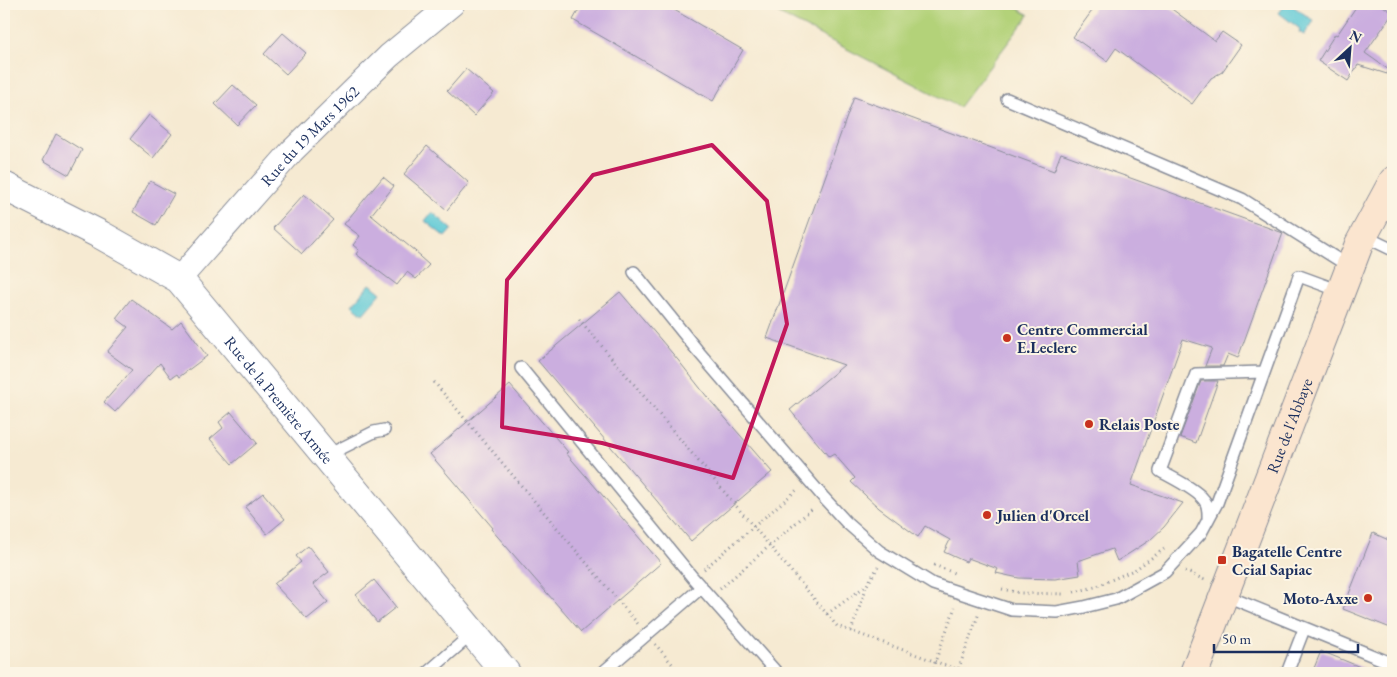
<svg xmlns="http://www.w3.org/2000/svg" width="1397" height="677" font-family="'EB Garamond',serif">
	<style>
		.green { fill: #b3d279; stroke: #67806c }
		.water { fill: #5dc9d6; stroke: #3c7c9a }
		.building { fill: #cbaedf }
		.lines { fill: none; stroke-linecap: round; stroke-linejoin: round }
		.service-casing { stroke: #888c98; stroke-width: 14 }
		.minor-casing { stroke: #888c98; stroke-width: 26 }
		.tertiary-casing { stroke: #888c98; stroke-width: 30 }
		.secondary-casing { stroke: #888c98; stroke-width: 30 }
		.path { stroke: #888c98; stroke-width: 3; stroke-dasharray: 1 4; stroke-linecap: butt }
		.service { stroke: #fff; stroke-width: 11 }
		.minor { stroke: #fff; stroke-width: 24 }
		.tertiary { stroke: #fff; stroke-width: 28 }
		.secondary { stroke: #fbe5cf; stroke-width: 28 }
		.marked { fill: none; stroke: #c2185b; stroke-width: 4; stroke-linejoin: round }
		.poi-dot { fill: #c8321e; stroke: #fcf5e5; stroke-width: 2 }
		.labels { text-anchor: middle; stroke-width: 4; stroke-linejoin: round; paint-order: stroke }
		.street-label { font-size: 16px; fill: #1b2f5e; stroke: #fcf5e5 }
		.poi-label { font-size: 16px; font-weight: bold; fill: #1b2f5e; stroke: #fcf5e5; text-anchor: start }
	</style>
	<rect width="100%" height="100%" fill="#fcf5e5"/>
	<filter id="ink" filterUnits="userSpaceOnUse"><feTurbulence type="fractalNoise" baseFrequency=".02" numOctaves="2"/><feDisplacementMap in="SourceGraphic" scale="10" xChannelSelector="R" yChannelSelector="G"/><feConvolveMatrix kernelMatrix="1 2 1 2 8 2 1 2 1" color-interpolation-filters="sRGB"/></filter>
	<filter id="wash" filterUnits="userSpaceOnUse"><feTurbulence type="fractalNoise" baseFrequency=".0096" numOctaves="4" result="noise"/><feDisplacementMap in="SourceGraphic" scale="20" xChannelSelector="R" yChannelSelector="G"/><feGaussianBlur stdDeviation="1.12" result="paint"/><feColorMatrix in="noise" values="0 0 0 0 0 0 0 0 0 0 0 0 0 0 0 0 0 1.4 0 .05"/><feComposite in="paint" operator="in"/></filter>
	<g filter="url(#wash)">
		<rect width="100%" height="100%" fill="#f6ead2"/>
		<path class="green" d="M 760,4 L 1010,4 L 1029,15 L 959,107 Z"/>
		<path class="water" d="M 1286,4 L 1290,4 L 1314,21 L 1304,35 L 1299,32 L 1300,29 L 1279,13 Z
			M 432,212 L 452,229 L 445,237 L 425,221 Z
			M 370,284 L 381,293 L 363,314 L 352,305 Z"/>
		<g id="blocks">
			<path class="building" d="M 582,4 L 664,4 L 743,50 L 713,101 L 573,20 Z
				M 1097,4 L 1165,4 L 1215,41 L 1222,32 L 1241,45 L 1222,72 L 1211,78 L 1192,104 L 1116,48 L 1107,61 L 1073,37 Z
				M 1358,4 L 1380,4 L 1393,13 L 1365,53 L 1389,70 L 1387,74 L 1358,65 L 1348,81 L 1318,61 L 1335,34 L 1337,35 Z
				M 283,33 L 306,53 L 286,74 L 264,54 Z
				M 466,69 L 494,93 L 474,116 L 447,91 Z
				M 233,85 L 256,105 L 237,125 L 215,104 Z
				M 854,97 L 1054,171 L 1061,153 L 1283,233 L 1238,358 L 1228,354 L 1223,366 L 1205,366 L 1212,348 L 1183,339 L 1131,485 L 1183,503 L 1164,527 L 1150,540 L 1130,553 L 1117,561 L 1112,549 L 1078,561 L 1080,575 L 1055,579 L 1019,578 L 996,573 L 998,569 L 968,558 L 966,562 L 944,552 L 950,540 L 925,526 L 918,537 L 879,508 L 851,482 L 855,478 L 834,454 L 829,457 L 790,410 L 844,365 L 767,338 Z
				M 149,115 L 172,134 L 153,158 L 130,139 Z
				M 56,134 L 82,150 L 69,175 L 43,160 Z
				M 427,146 L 469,183 L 447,210 L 404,174 Z
				M 383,177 L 394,186 L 371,215 L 421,256 L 420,257 L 429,265 L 416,279 L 407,272 L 397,285 L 356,254 L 359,250 L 353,245 L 360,236 L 344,224 Z
				M 150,181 L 174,194 L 156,225 L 133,212 Z
				M 304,194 L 333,220 L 302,254 L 273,228 Z
				M 620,292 L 678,360 L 708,398 L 772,472 L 691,541 L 538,361 Z
				M 131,299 L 172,329 L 181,321 L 207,356 L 179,377 L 177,374 L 171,378 L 160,363 L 115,412 L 104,402 L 132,370 L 107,352 L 128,327 L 116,318 Z
				M 1201,381 L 1218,381 L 1196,443 L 1180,437 Z
				M 510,385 L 568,452 L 566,453 L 661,563 L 581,632 L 491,529 L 493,528 L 430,454 Z
				M 231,412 L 257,443 L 232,464 L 210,439 L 223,428 L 219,422 Z
				M 263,493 L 285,519 L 267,534 L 245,507 Z
				M 1373,533 L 1393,542 L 1393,629 L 1343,609 Z
				M 308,546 L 329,572 L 313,584 L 328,602 L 307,619 L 274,584 L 301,562 L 296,556 Z
				M 374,580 L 396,607 L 377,622 L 356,595 Z
				M 1321,651 L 1375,673 L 1312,673 Z"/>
		</g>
	</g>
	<g filter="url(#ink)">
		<use href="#blocks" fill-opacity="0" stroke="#888c98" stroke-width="1"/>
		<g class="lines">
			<g class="service-casing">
				<path id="service" d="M 1007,99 L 1242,199 L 1350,267
					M 1364,236 L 1393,250
					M 634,272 L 697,350 L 824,498 L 846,522 L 879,551 L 933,584 L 1012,610 L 1057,612 L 1084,607 L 1116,599 L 1165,572 L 1201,533 L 1217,503 L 1299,276 L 1340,291
					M 521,368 L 693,578 L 777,673
					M 326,456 L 374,432 L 384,430
					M 1208,520 C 1208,513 1209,506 1204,500 C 1196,489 1172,478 1160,471 L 1196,374 L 1263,372
					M 1224,595 L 1393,664
					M 427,673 L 473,633
					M 602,673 L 702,587
					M 1287,673 L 1304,629"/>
			</g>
			<g class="minor-casing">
				<g id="minor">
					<path id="s1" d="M 179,279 L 292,151 L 389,56 L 452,4"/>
				</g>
			</g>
			<g class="tertiary-casing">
				<g id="tertiary">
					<path id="s2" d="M 4,186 L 101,235 L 179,279 L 506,673"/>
				</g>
			</g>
			<g class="secondary-casing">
				<g id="secondary">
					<path id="s3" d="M 1194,673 L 1359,244 L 1393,181"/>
				</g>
			</g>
			<path class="path" d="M 579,319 L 837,626 L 967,673
				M 434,382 L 638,624
				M 934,565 L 954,573
				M 704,569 L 798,489
				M 1185,571 L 1207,581
				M 720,589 L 813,508
				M 1002,589 L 1020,593 L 1063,594
				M 1074,592 L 1095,587 L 1136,569 L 1164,549
				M 827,614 L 867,585 L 878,567
				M 851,631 L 867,586
				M 655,644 L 680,673
				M 931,673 L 955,607
				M 957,673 L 979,613"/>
			<use href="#service" class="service"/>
			<use href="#minor" class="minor"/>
			<use href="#tertiary" class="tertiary"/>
			<use href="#secondary" class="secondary"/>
		</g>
	</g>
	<path class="marked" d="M 712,145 L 767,201 L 787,324 L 733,478 L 602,443 L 502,427 L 507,280 L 593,175 Z"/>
	<g class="poi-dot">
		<circle cx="1007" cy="338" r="5"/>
		<circle cx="1089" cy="424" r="5"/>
		<circle cx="987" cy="515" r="5"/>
		<rect x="1217" y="555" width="10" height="10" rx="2.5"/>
		<circle cx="1368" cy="598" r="5"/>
	</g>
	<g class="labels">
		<g class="street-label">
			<text dy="6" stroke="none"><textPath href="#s1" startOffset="194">Rue du 19 Mars 1962</textPath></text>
			<text dy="6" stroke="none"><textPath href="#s2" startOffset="355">Rue de la Première Armée</textPath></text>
			<text dy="6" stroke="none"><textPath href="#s3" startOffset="265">Rue de l'Abbaye</textPath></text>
		</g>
		<g class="poi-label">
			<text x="1017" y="335">Centre Commercial<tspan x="1017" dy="18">E.Leclerc</tspan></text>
			<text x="1099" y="430">Relais Poste</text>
			<text x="997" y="521">Julien d'Orcel</text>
			<text x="1232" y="557">Bagatelle Centre<tspan x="1232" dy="18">Ccial Sapiac</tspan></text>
			<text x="1358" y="604" text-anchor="end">Moto-Axxe</text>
		</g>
	</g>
	<rect width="1397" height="677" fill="none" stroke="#fcf5e5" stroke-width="20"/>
	<g transform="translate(1350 48) rotate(26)" stroke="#fcf5e5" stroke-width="4" paint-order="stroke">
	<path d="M0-4L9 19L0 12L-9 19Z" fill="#1b2f5e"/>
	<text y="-8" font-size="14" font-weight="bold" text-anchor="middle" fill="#1b2f5e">N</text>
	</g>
	<path d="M1214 644v8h144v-8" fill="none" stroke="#1b2f5e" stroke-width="2.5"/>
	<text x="1222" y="644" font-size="15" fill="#1b2f5e" stroke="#fcf5e5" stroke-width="4" paint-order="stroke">50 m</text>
</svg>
